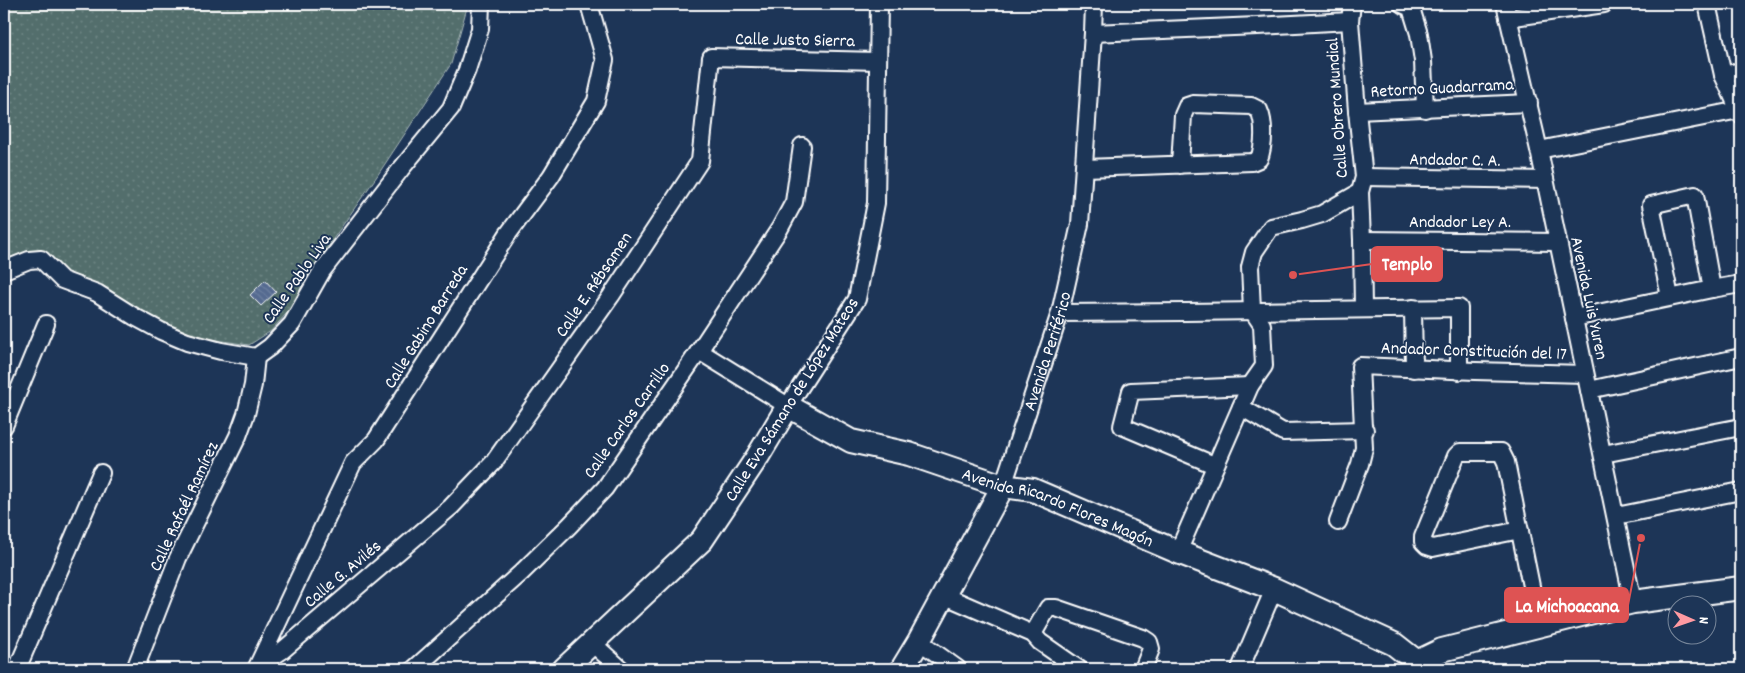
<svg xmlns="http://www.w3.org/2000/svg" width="1745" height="673" font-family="Dekko,sans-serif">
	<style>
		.grass { fill: url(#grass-dots); stroke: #a8b6b6 }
		.building { fill: url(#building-back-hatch); stroke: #fff }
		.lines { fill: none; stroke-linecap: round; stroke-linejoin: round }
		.street-casing { stroke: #fff; stroke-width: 20 }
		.secondary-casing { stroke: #fff; stroke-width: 26 }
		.street { stroke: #1d3557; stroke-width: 16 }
		.secondary { stroke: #1d3557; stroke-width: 22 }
		.labels { text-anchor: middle; stroke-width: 4; stroke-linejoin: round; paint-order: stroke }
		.street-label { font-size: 18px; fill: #fff; stroke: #1d3557 }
		.leader { fill: none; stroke: #de5353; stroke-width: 2 }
		.callout-dot { fill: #de5353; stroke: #1d3557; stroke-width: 2 }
		.callout { fill: #de5353; stroke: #de5353; stroke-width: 2 }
		.callout-label { font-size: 19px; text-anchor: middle; font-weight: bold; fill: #fff }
	</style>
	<defs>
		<pattern id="grass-dots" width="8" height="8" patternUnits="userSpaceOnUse" patternTransform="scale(1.25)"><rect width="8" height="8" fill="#526e6c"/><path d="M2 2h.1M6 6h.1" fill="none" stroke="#6c8482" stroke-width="1.8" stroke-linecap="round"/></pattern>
		<pattern id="building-back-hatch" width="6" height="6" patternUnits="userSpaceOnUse" patternTransform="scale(1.25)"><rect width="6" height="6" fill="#546a90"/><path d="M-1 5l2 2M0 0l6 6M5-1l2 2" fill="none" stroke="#6e80a1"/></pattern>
	</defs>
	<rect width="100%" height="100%" fill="#1d3557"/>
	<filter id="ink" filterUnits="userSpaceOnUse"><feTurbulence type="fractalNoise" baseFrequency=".02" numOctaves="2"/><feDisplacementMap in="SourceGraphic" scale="10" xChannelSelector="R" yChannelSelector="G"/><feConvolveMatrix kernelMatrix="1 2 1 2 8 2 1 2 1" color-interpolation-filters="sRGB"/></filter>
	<g filter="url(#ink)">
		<path class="grass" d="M 4,4 L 468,4 L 451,64 L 377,176 L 303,282 L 294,305 L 271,331 L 249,345 C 231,342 212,340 196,335 C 141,318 89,287 41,256 L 4,263 Z"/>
		<path class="building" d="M 265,280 L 276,292 L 261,306 L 250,295 Z"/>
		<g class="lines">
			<g class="street-casing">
				<g id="street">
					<path d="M 1352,4 L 1350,21 L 1357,111 L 1364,177 L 1360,192 L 1362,240 L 1363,308"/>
					<path d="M 1402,4 L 1411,8 L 1419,34 L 1423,61 L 1425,109"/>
					<path d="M 1505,4 L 1539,150 L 1633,602"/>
					<path d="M 1707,4 L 1723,75 L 1741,115"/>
					<path d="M 1508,18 L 1604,4"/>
					<path d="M 1093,33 L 1257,26 L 1350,21"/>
					<path d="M 1723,75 L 1741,71"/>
					<path d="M 1357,111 L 1529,103"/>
					<path d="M 1539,150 L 1739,110"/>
					<path d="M 1085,168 L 1252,162 L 1259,159 C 1264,146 1265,123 1259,110 L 1251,106 L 1193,104 L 1187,106 L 1183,115 L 1180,165"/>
					<path d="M 1364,177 L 1545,180"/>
					<path d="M 1362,240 L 1557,242"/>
					<path d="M 4,270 L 29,260 L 41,259 L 62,280 L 97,293 L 135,317 L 161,331 L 187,342 L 221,351 L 256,357 L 270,347 L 292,324 L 322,271 L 401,169 L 451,108 L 467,70 L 480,29 L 481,4"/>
					<path d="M 1670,297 L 1651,205 L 1695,195 L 1712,289"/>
					<path d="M 1413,308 L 1414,369"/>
					<path d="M 1060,313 L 1186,312 L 1459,308 L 1459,371"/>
					<path d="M 1574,318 L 1712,289 L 1741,284"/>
					<path d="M 699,351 L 788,406 L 857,299 L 876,203 L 879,4"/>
					<path d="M 1589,390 L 1741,357"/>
					<path d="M 1241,407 L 1283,432 L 1365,430"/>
					<path d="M 4,426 L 46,324"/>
					<path d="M 1603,454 L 1741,427"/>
					<path d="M 1214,465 L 1122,426 L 1131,391 L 1250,386"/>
					<path id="s1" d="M 1003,486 L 1060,313 L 1080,224 L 1093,33 L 1094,4"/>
					<path d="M 1616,516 L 1741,491"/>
					<path d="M 1338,522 L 1360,464 L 1364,448 L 1360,366 L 1475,371 L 1585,374"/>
					<path d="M 1520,530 L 1433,548 L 1427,546 L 1423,542 L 1423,537 L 1456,456 L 1460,452 L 1501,452 L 1506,462 L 1539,626"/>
					<path d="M 1178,552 L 1250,386 L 1264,366 L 1262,325 L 1252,310 L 1250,267 L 1254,252 L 1271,227 L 1302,220 L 1322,214 L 1360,192"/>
					<path d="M 943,595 L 1033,634 L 1040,642 L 1079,669"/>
					<path d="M 1033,634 L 1048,608 L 1056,608 L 1143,638 L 1149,642 L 1151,649 L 1143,669"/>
					<path d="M 919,641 L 958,669"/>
					<path d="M 592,643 L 621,669"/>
					<path d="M 257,667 L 283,650 L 451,507 L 493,463 L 611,296 L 700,161 L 711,57 L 878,61"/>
					<path d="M 257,667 L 353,463 L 376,440 L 508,234 L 551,176 L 596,101 L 605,60 L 589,4"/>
					<path d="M 17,669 L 101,473"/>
					<path d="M 135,669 L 178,558 L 238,436 L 246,414 L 253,385 L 256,357"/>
					<path d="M 414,669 L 521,573 L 569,526 L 605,488 L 699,351 L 780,228 L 794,202 L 802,146"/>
					<path d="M 1240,669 L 1274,589"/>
				</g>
			</g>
			<g class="secondary-casing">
				<g id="secondary">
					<path id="s2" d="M 564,669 L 702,540 L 758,456 L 788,406 L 851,441 L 909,454 L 1003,486 L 1033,490 L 1178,552 L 1274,589 L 1394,644 L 1417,662"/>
					<path d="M 902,669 L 919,641 L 1003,486"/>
					<path d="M 1413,669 L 1417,662 L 1442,650 L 1633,602 L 1741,588"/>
				</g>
			</g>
			<use href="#street" class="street"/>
			<use href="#secondary" class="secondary"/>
		</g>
	</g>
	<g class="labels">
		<g class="street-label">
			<text transform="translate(795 39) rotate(1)" y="6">Calle Justo Sierra</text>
			<text transform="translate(1442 87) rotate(-3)" y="6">Retorno Guadarrama</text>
			<text transform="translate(1336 108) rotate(-94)" y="6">Calle Obrero Mundial</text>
			<text transform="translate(1455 159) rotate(1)" y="6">Andador C. A.</text>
			<text x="1460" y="227">Andador Ley A.</text>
			<text transform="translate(296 278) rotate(-55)" y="6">Calle Pablo Liva</text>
			<text transform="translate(593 284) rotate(-56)" y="6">Calle E. Rébsamen</text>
			<text transform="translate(1590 298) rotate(78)" y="6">Avenida Luis Yuren</text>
			<text transform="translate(425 326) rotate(-58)" y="6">Calle Gabino Barreda</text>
			<text transform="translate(1474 350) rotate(2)" y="6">Andador Constitución del 17</text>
			<text dy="6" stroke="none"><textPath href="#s1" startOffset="142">Avenida Periférico</textPath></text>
			<text transform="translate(791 399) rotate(-58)" y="6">Calle Eva Sámano de López Mateos</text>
			<text transform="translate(626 420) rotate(-55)" y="6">Calle Carlos Carrillo</text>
			<text transform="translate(183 506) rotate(-65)" y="6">Calle Rafaél Ramírez</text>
			<text dy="6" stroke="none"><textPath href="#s2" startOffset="638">Avenida Ricardo Flores Magón</textPath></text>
			<text transform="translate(342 573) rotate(-40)" y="6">Calle G. Avilés</text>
		</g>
	</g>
	<path class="leader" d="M1293 275L1372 264M1641 538L1628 605"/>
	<g class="callout-dot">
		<circle cx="1293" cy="275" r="5"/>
		<circle cx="1641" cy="538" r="5"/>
	</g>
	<g class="callout">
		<rect x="1372" y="247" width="70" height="34" rx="5"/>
		<rect x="1505" y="588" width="123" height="34" rx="5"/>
	</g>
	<g class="callout-label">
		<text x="1407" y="270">Templo</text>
		<text x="1567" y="612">La Michoacana</text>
	</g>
	<rect width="1745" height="673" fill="none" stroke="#1d3557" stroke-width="20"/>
	<rect x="10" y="10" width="1725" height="653" fill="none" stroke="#fff" stroke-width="2" filter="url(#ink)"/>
	<g transform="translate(1692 620) rotate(92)"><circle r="24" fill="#1d3557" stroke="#77869a"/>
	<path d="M0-4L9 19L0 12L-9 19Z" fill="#ff9aa2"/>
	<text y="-8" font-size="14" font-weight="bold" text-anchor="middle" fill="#ffffff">N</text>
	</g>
</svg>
